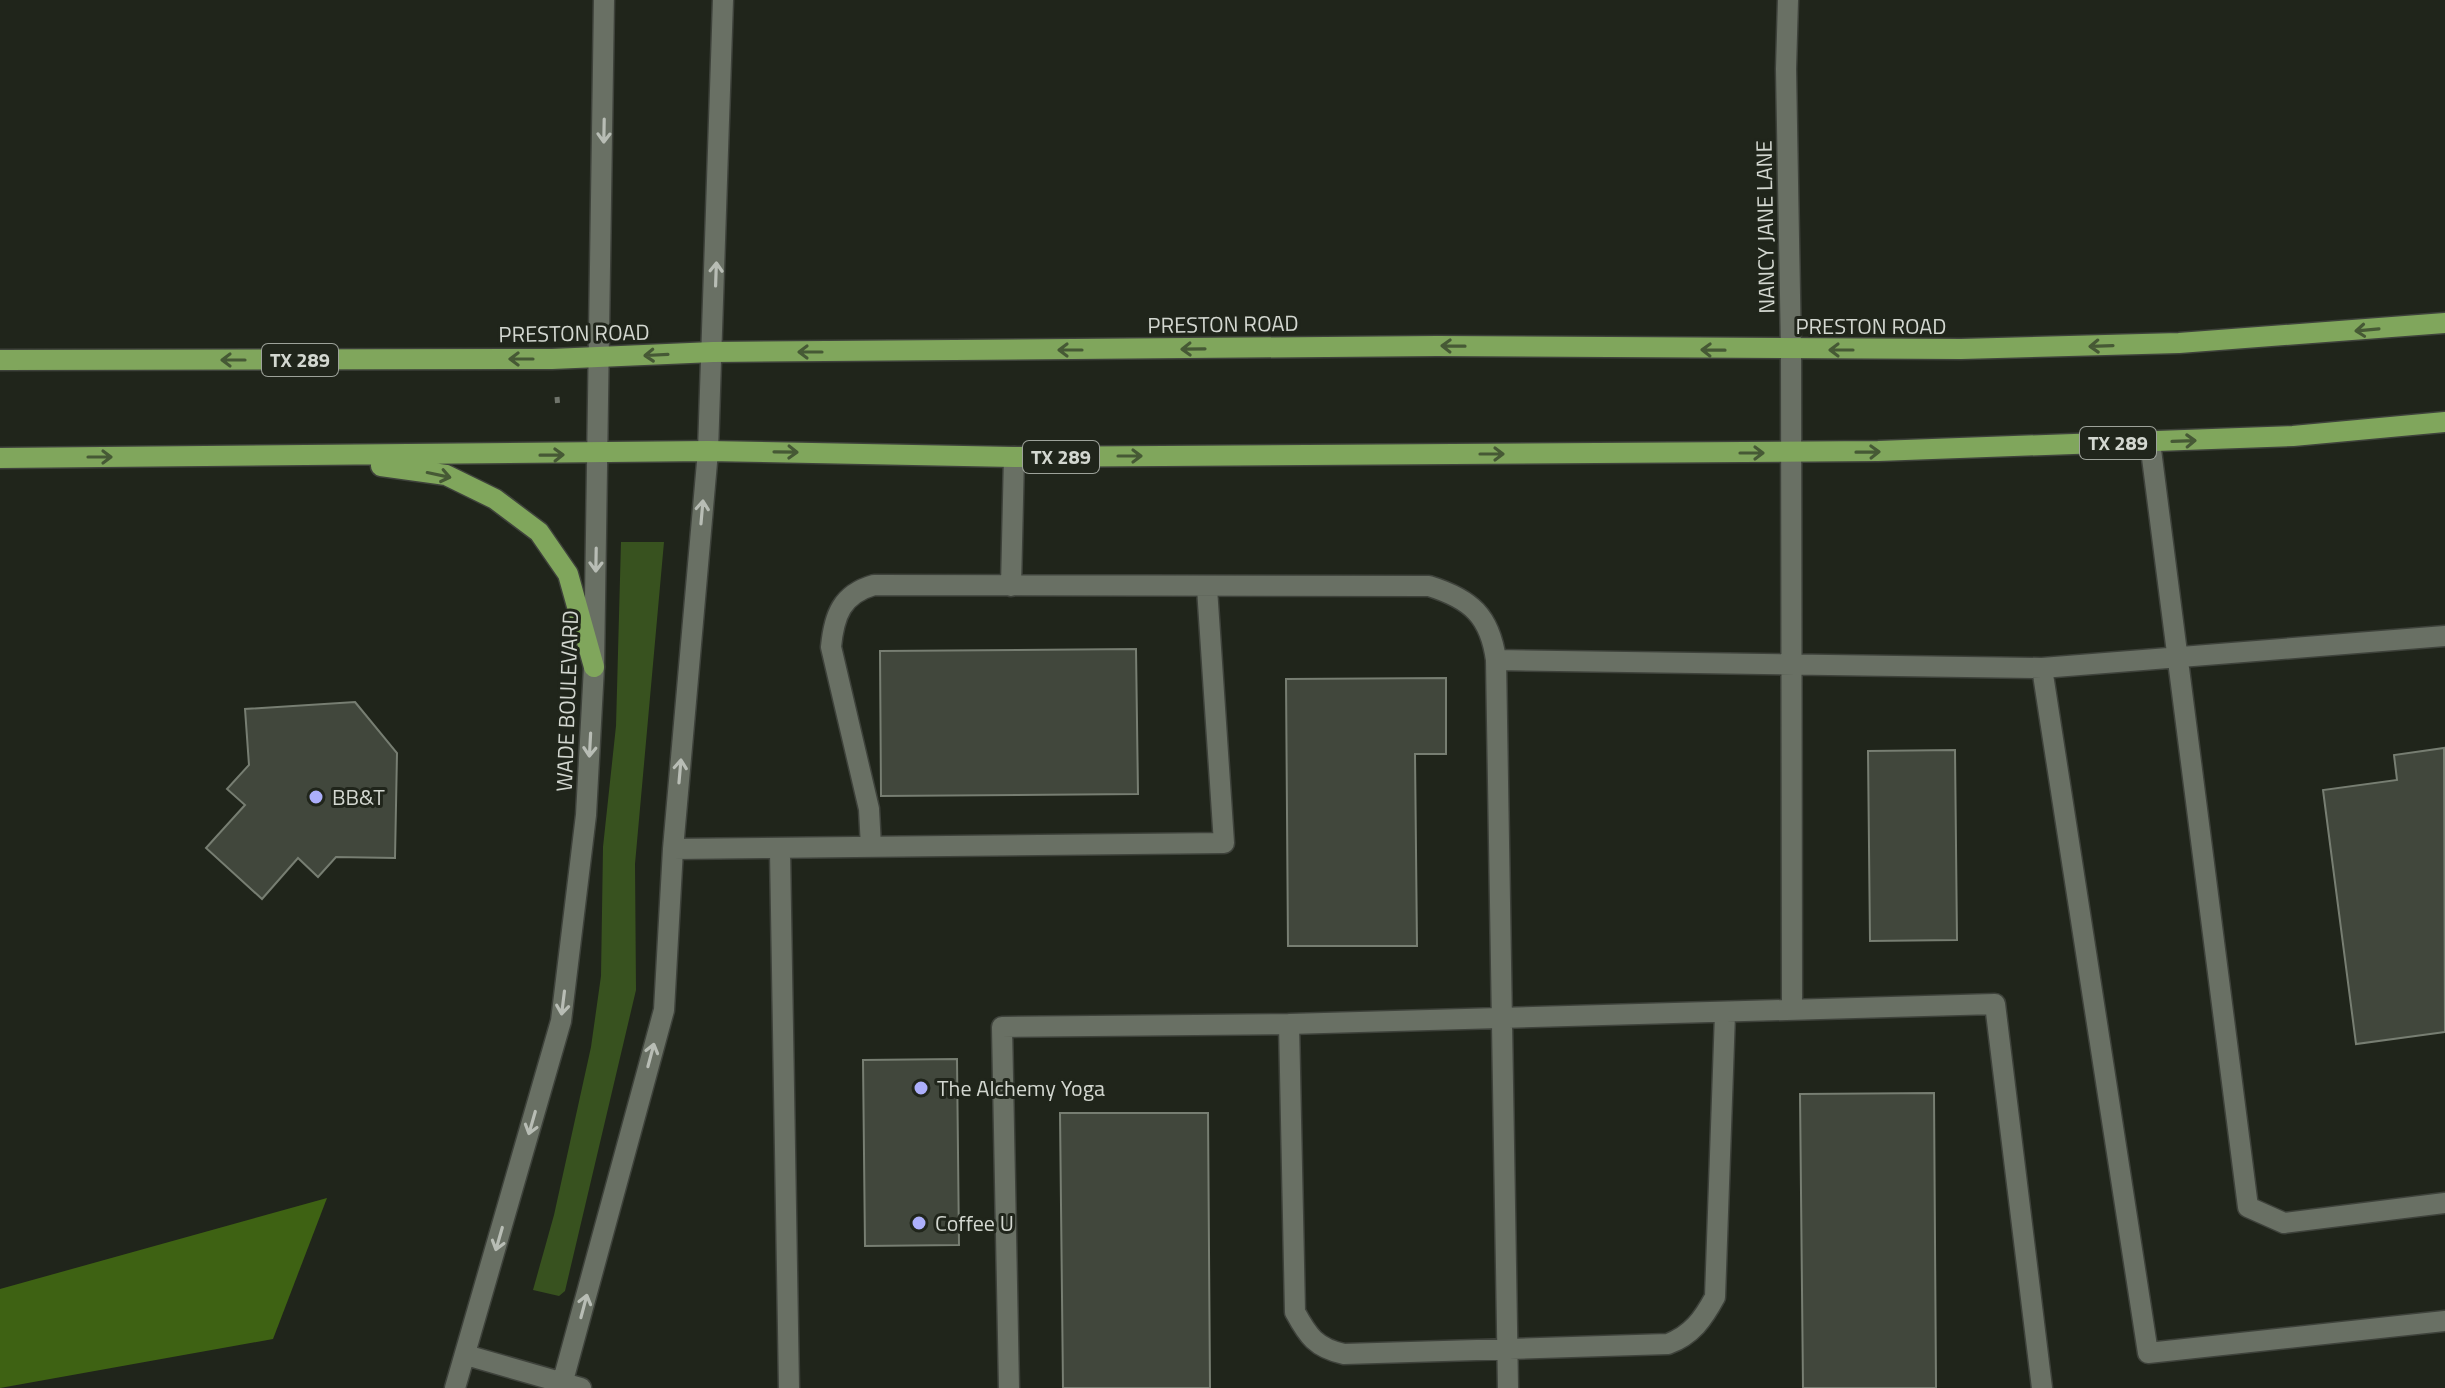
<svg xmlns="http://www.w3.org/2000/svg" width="2445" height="1388" font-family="'Titillium Web',sans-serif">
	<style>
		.green { fill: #38521f }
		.water { fill: #3e6213 }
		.building { fill: #41473c; stroke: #777e72; stroke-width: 2 }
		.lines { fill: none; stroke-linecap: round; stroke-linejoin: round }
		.minor-casing { stroke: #3e423b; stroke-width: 23 }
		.major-casing { stroke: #3e423b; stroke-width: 23 }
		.path { stroke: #6f746b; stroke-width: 5; stroke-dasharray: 6 6; stroke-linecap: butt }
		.minor { stroke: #697064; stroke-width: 20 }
		.major { stroke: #80a65c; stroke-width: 20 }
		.oneway { stroke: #b8bdb5 }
		.oneway2 { stroke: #465935 }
		.poi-dot { fill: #acaffb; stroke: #20251b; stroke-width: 3 }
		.labels { text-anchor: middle; stroke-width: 6; stroke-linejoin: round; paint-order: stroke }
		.shield { fill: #20251b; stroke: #9da29a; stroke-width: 2 }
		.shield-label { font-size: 20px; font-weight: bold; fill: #d3d7d0 }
		.street-label { font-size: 22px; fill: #d3d7d0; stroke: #20251b }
		.poi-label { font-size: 22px; fill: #d3d7d0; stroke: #20251b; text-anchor: start }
	</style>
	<rect width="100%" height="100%" fill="#20251b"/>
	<path class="green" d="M 621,542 L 664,542 L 635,864 L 636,990 L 565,1291 L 559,1296 L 533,1290 L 554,1215 L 591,1047 L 601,976 L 603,847 L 616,726 Z"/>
	<path class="water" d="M 327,1198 L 273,1339 L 0,1388 L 0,1289 Z"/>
	<path class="building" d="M 1136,649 L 1138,794 L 881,796 L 880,651 Z
		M 1446,678 L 1446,754 L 1415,754 L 1417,946 L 1288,946 L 1286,679 Z
		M 355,702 L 397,753 L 395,858 L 336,857 L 318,877 L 298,858 L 262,899 L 206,848 L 245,805 L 227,789 L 249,765 L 245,709 Z
		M 2444,748 L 2445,1032 L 2356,1044 L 2323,790 L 2397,780 L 2394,755 Z
		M 1955,750 L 1957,940 L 1870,941 L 1868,751 Z
		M 957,1059 L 959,1245 L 865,1246 L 863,1060 Z
		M 1934,1093 L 1936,1388 L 1803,1388 L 1800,1094 Z
		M 1060,1113 L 1208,1113 L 1210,1388 L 1063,1388 Z"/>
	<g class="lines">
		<g class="minor-casing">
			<path id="minor" d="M 1788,0 L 1786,69 L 1791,351 L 1792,1010
				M 2150,442 L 2248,1207 L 2284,1223 L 2445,1203
				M 1011,586 L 1014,457
				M 2445,636 L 2042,668 L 2148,1353 L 2445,1321
				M 1496,660 L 2042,668
				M 871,847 L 869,809 L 831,647 C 834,615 842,594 874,585 L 1429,586 C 1471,599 1490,616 1496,660 L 1508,1388
				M 673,849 L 1224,843 L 1207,588
				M 780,851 L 789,1388
				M 1289,1024 L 1295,1312 C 1308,1336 1316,1348 1344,1354 L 1668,1344 C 1692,1335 1703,1319 1715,1297 L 1725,1014
				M 466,1355 L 581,1388
				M 455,1388 L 561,1021 L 586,815 L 594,667 L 604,0
				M 561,1388 L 664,1010 L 673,849 L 708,451 L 723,0
				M 1009,1388 L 1002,1027 L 1289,1024 L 1995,1004 L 2042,1388"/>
		</g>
		<g class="major-casing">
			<path id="major" d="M 0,360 L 552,359 L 713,352 L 1437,346 L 1961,349 L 2179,343 L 2445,323
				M 0,458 L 708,451 L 1014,457 L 1878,451 L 2293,436 L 2445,422
				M 381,466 L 446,475 L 495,499 L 539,532 L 568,574 L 594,667"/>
		</g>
		<path class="path" d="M 557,397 L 558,408"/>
		<use href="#minor" class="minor"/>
		<use href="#major" class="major"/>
	</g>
	<defs><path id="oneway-shaft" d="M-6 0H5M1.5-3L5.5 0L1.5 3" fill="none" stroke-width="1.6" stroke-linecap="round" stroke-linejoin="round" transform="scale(2)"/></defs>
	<g class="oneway">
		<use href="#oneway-shaft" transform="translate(604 131) rotate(91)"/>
		<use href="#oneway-shaft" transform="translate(716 274) rotate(-88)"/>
		<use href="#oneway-shaft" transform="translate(702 512) rotate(-85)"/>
		<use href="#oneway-shaft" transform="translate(596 560) rotate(91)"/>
		<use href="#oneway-shaft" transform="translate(590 745) rotate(93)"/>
		<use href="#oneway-shaft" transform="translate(680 771) rotate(-85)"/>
		<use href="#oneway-shaft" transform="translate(563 1003) rotate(97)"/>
		<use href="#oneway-shaft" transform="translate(651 1055) rotate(-75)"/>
		<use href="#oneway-shaft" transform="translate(532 1123) rotate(106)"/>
		<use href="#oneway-shaft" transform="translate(499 1239) rotate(106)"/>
		<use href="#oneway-shaft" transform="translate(584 1306) rotate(-75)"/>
	</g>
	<g class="oneway2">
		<use href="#oneway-shaft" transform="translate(2367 330) rotate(175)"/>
		<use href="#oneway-shaft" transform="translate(1453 346) rotate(-179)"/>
		<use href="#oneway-shaft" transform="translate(2101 346) rotate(178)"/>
		<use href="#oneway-shaft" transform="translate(1193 349) rotate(179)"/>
		<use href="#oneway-shaft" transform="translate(1070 350) rotate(180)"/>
		<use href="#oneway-shaft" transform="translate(1713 350) rotate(-179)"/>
		<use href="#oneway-shaft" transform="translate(1841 350) rotate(180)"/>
		<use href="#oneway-shaft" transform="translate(810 352) rotate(180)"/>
		<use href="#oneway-shaft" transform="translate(656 355) rotate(177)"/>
		<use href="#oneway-shaft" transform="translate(521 359) rotate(180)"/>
		<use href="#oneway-shaft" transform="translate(233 360) rotate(180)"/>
		<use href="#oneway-shaft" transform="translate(2184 441) rotate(-2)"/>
		<use href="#oneway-shaft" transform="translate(786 452) rotate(1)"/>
		<use href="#oneway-shaft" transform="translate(1868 452) rotate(-1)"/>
		<use href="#oneway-shaft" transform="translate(1752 453)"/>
		<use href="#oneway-shaft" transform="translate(1492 454)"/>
		<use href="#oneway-shaft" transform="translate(552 455) rotate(-1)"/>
		<use href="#oneway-shaft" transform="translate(1130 456)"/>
		<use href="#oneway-shaft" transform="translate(100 457)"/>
		<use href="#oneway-shaft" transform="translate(439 475) rotate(12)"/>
	</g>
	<g class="poi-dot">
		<circle cx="316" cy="797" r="8"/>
		<circle cx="921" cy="1088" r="8"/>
		<circle cx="919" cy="1223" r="8"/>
	</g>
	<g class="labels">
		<g class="shield">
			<rect x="262" y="344" width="76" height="32" rx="6"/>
			<rect x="2080" y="427" width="76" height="32" rx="6"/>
			<rect x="1023" y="441" width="76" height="32" rx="6"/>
		</g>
		<g class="shield-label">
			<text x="300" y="367">TX 289</text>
			<text x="2118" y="450">TX 289</text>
			<text x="1061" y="464">TX 289</text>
		</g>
		<g class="street-label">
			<text transform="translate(1765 227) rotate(-91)" y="8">NANCY JANE LANE</text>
			<text transform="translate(1223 324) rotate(-1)" y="8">PRESTON ROAD</text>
			<text x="1871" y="334">PRESTON ROAD</text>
			<text transform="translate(574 333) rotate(-1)" y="8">PRESTON ROAD</text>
			<text transform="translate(567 701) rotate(-88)" y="8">WADE BOULEVARD</text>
		</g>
		<g class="poi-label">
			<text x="332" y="805">BB&amp;T</text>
			<text x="937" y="1096">The Alchemy Yoga</text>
			<text x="935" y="1231">Coffee U</text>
		</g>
	</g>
</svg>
